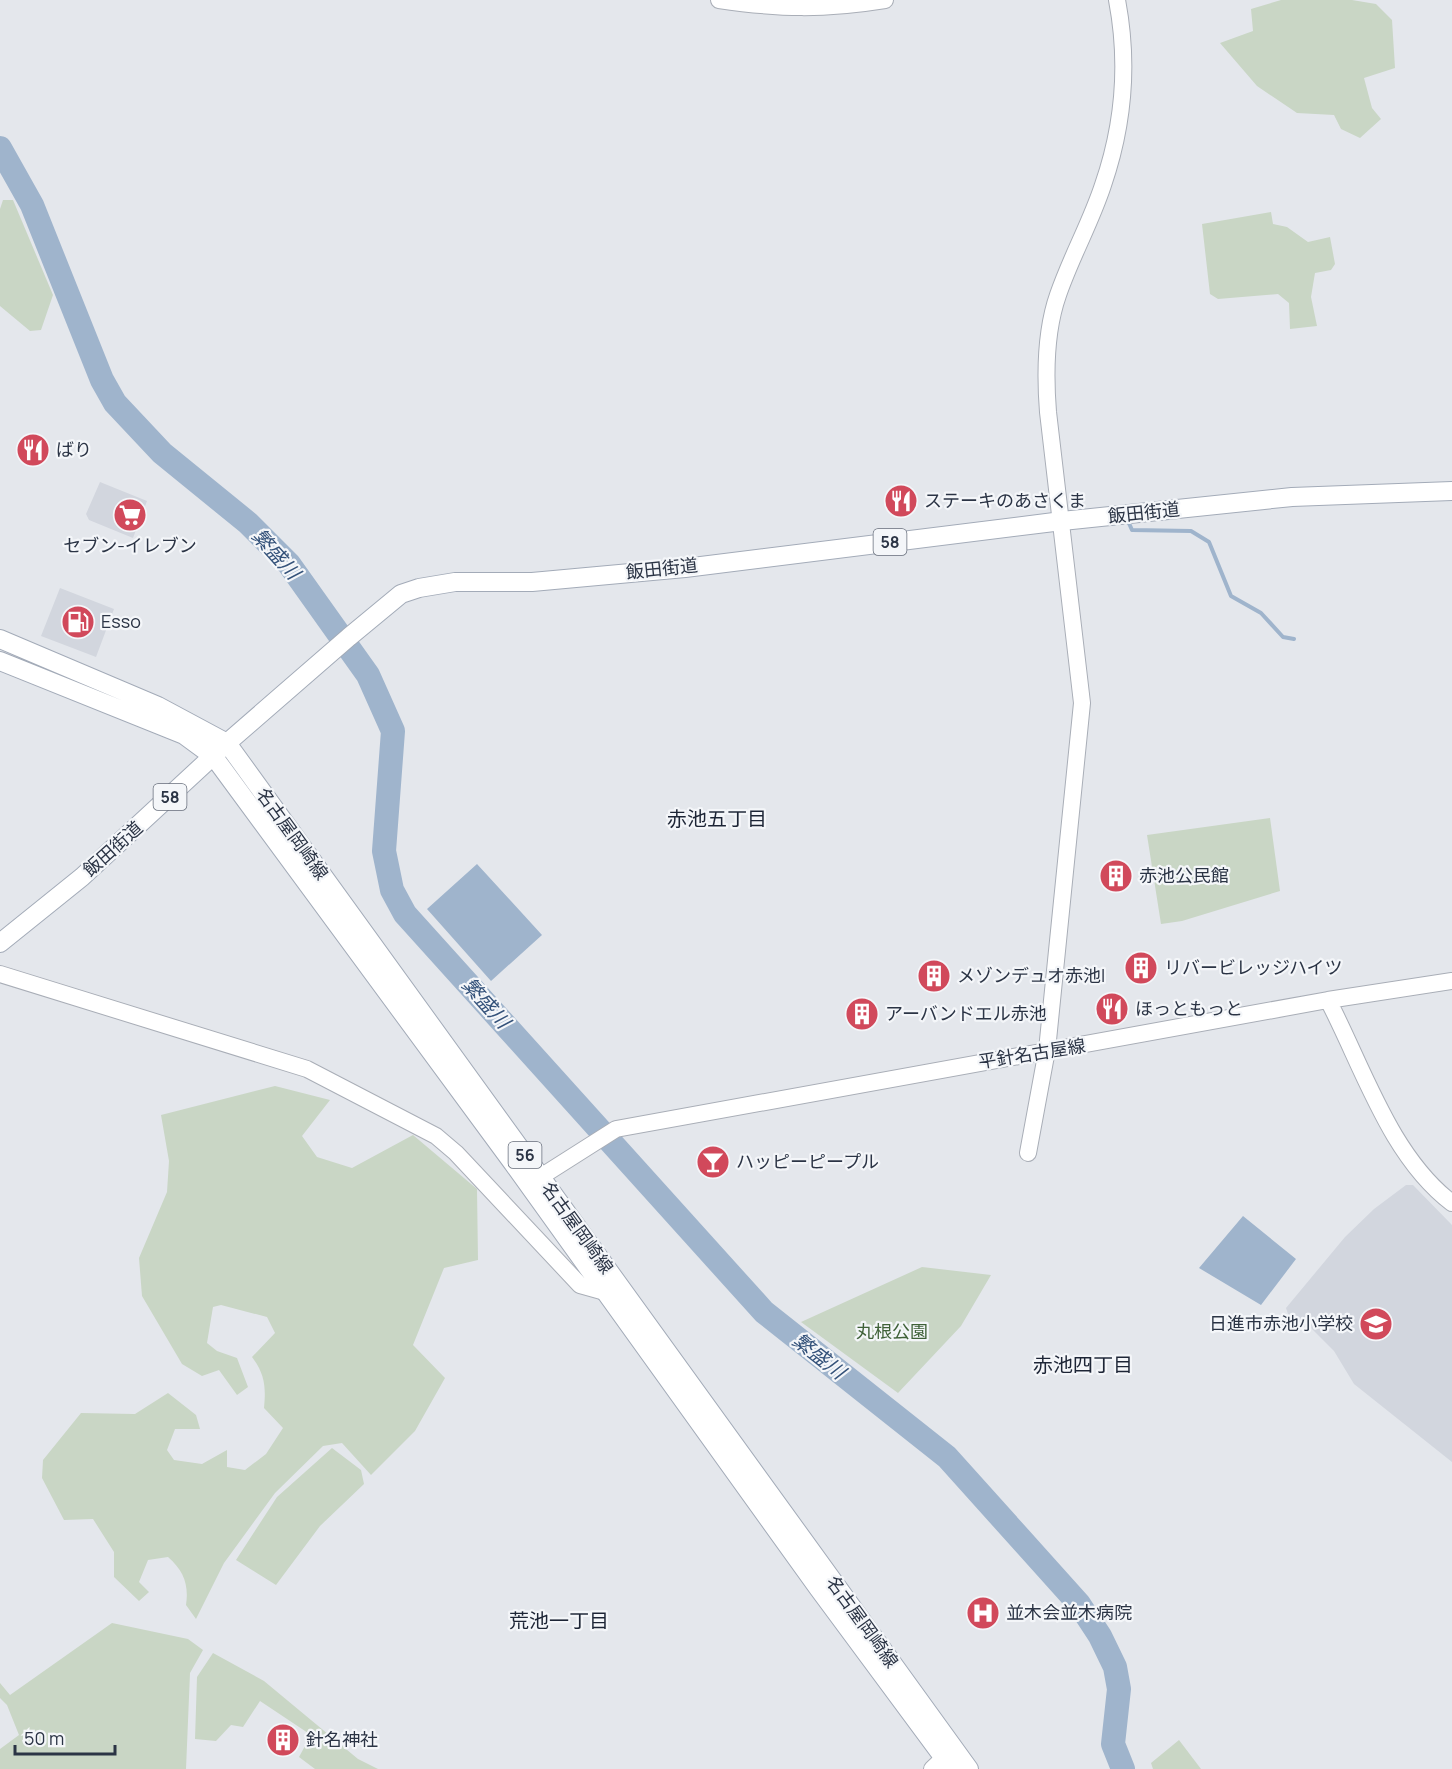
<svg xmlns="http://www.w3.org/2000/svg" width="1452" height="1769" font-family="Manrope,'Noto Sans JP',sans-serif">
	<style>
		.built { fill: #d2d6de }
		.green { fill: #c9d6c5 }
		.water { fill: #9fb4cc }
		.lines { fill: none; stroke-linecap: round; stroke-linejoin: round }
		.stream { stroke: #9fb4cc; stroke-width: 4 }
		.river { stroke: #9fb4cc; stroke-width: 24 }
		.secondary-casing { stroke: #a9aeb7; stroke-width: 18 }
		.primary-casing { stroke: #a3abb8; stroke-width: 20 }
		.secondary { stroke: #fff; stroke-width: 16 }
		.primary { stroke: #fff; stroke-width: 18 }
		.labels { text-anchor: middle; stroke-width: 4.5; stroke-linejoin: round; paint-order: stroke }
		.shield { fill: #f4f6f9; stroke: #676e7b; stroke-width: 1.5 }
		.shield-label { font-size: 16px; font-weight: bold; fill: #2b3445 }
		.poi-label { font-size: 18px; fill: #2b3445; stroke: #f4f6f9; text-anchor: start }
		.street-label { font-size: 18px; fill: #2b3445; stroke: #f4f6f9 }
		.park-label { font-size: 18px; fill: #3f6138; stroke: #f4f6f9 }
		.water-label { font-size: 20px; font-style: italic; fill: #34527a; stroke: #f4f6f9 }
		.neighbourhood-label { font-size: 20px; fill: #1d2536; stroke: #f4f6f9 }
	</style>
	<rect width="100%" height="100%" fill="#e4e7ec"/>
	<path class="built" d="M 100,482 L 147,501 L 133,538 L 89,520 L 86,514 Z
		M 60,588 L 114,609 L 96,657 L 41,636 Z
		M 1406,1185 L 1413,1185 L 1452,1225 L 1452,1462 L 1354,1384 L 1334,1351 L 1310,1327 L 1290,1320 L 1286,1308 L 1345,1237 L 1374,1209 Z"/>
	<path class="green" d="M 1281,0 L 1352,0 L 1376,4 L 1392,20 L 1395,68 L 1364,78 L 1372,108 L 1381,119 L 1360,138 L 1341,129 L 1334,115 L 1297,113 L 1257,86 L 1220,43 L 1253,31 L 1251,9 Z
		M 3,200 L 13,200 L 53,295 L 41,330 L 30,331 L 0,306 L 0,209 Z
		M 1271,212 L 1273,224 L 1287,227 L 1308,242 L 1330,237 L 1335,264 L 1331,270 L 1315,273 L 1311,297 L 1317,326 L 1290,329 L 1289,303 L 1278,294 L 1218,299 L 1210,294 L 1202,224 Z
		M 1270,818 L 1280,891 L 1182,921 L 1161,924 L 1147,835 Z
		M 275,1086 L 330,1100 L 302,1136 L 317,1157 L 352,1168 L 413,1135 L 477,1189 L 478,1260 L 444,1268 L 413,1345 L 445,1378 L 415,1431 L 371,1475 L 342,1443 L 323,1446 L 275,1493 L 224,1563 L 196,1619 L 186,1605 C 189,1585 184,1571 168,1557 L 148,1560 L 139,1582 L 149,1592 L 139,1601 L 114,1577 L 114,1552 L 93,1519 L 64,1520 L 42,1478 L 43,1460 L 81,1413 L 135,1414 L 168,1393 L 196,1415 L 200,1429 L 175,1429 L 167,1450 L 174,1460 L 202,1464 L 227,1450 L 227,1467 L 245,1470 L 266,1454 L 283,1428 L 264,1408 C 266,1387 265,1374 252,1357 L 275,1333 L 267,1317 L 221,1305 L 213,1307 L 207,1343 L 217,1351 L 237,1358 L 248,1387 L 237,1395 L 219,1370 L 202,1376 L 182,1364 L 142,1296 L 139,1258 L 167,1192 L 169,1161 L 161,1115 Z
		M 922,1267 L 991,1275 L 961,1326 L 898,1393 L 801,1322 Z
		M 332,1448 L 361,1470 L 364,1484 L 320,1526 L 276,1585 L 236,1560 L 277,1497 Z
		M 112,1623 L 188,1639 L 203,1650 L 190,1673 L 186,1769 L 0,1769 L 0,1749 L 19,1735 L 7,1705 L 0,1698 L 0,1683 L 10,1695 Z
		M 213,1653 L 264,1681 L 358,1759 L 378,1769 L 315,1769 L 299,1757 L 311,1735 L 260,1701 L 243,1727 L 231,1725 L 216,1741 L 195,1739 L 197,1677 Z
		M 1179,1740 L 1201,1769 L 1153,1769 L 1151,1763 Z"/>
	<path class="water" d="M 477,864 L 542,935 L 491,981 L 427,909 Z
		M 1243,1216 L 1296,1259 L 1261,1305 L 1199,1268 Z"/>
	<g class="lines">
		<path class="stream" d="M 1128,521 L 1132,530 L 1191,531 L 1209,542 L 1231,596 L 1261,613 L 1283,637 L 1294,639"/>
		<path class="river" d="M 0,148 L 32,205 L 102,380 L 115,403 L 162,453 L 248,523 L 289,564 L 368,675 L 393,731 L 384,851 L 392,890 L 405,914 L 764,1312 L 947,1457 L 1079,1604 L 1100,1636 L 1115,1667 L 1119,1689 L 1113,1744 L 1123,1769"/>
		<g class="secondary-casing">
			<path id="secondary" d="M 719,0 C 781,9 823,10 885,0
				M 0,974 L 307,1069 L 436,1136 L 456,1153 L 580,1285 L 605,1292
				M 1328,1000 C 1363,1067 1390,1156 1452,1203
				M 1028,1153 L 1047,1050 L 1082,703 L 1048,412 C 1045,374 1045,332 1058,295 C 1071,257 1091,222 1103,185 C 1124,124 1129,63 1117,0
				M 531,1183 L 616,1129 L 1328,1000 L 1452,981
				M 932,1769 L 953,1749"/>
		</g>
		<g class="primary-casing">
			<path id="primary" d="M 0,639 L 158,706 L 227,743 L 969,1769
				M 0,661 L 184,735 L 214,757 L 512,1162 L 818,1588 L 952,1769
				M 0,943 L 82,877 L 227,743 L 349,637 L 401,594 L 419,588 L 455,582 L 532,582 L 685,568 L 1062,521 L 1292,497 L 1452,491"/>
		</g>
		<use href="#secondary" class="secondary"/>
		<use href="#primary" class="primary"/>
	</g>
	<defs>
		<g id="restaurant-disc" transform="scale(1.725)"><circle r="9.5" fill="#d1495b" stroke="#f4f6f9"/><path d="M-5-6h1v4h1v-4h1v4h1v-4h1v5L-1.5 .5V6h-2V.5L-5-1ZM5-6V6H3V1.5H1.5Q1.5-4 5-6Z" fill="#fff"/></g>
		<g id="supermarket-disc" transform="scale(1.725)"><circle r="9.5" fill="#d1495b" stroke="#f4f6f9"/><path d="M-6-5.5h2.5l.6 2H6L4.5 2H-2.5L-4.4-4H-6ZM-1.5 3.2a1.3 1.3 0 1 0 .1 0ZM3 3.2a1.3 1.3 0 1 0 .1 0Z" fill="#fff"/></g>
		<g id="fuel-disc" transform="scale(1.725)"><circle r="9.5" fill="#d1495b" stroke="#f4f6f9"/><path d="M-5.5-6h7V0h2V4h1.3V-2.5L3-4.5l.8-.8L6-3V5H2.5V1h-1V6h-7ZM-4.2-4.7v3.2H.2V-4.7Z" fill="#fff"/></g>
		<g id="building-disc" transform="scale(1.725)"><circle r="9.5" fill="#d1495b" stroke="#f4f6f9"/><path d="M-4-6H4V6H1V3H-1V6H-4ZM-2.5-4.3h1.7v1.8h-1.7ZM.8-4.3h1.7v1.8H.8ZM-2.5-1h1.7V.8h-1.7ZM.8-1h1.7V.8H.8Z" fill="#fff"/></g>
		<g id="bar-disc" transform="scale(1.725)"><circle r="9.5" fill="#d1495b" stroke="#f4f6f9"/><path d="M-6-5H6L.8 .8V4.5H3.5V6h-7V4.5H-.8V.8Z" fill="#fff"/></g>
		<g id="school-disc" transform="scale(1.725)"><circle r="9.5" fill="#d1495b" stroke="#f4f6f9"/><path d="M0-5L7-2L0 1L-7-2ZM-4 1L0 2.5L4 1V4Q0 6-4 4Z" fill="#fff"/></g>
		<g id="hospital-disc" transform="scale(1.725)"><circle r="9.5" fill="#d1495b" stroke="#f4f6f9"/><path d="M-5-5h3v3.5h4V-5h3V5h-3V1.5h-4V5h-3Z" fill="#fff"/></g>
	</defs>
	<g fill-rule="evenodd">
		<use href="#restaurant-disc" x="33" y="450"/>
		<use href="#restaurant-disc" x="901" y="501"/>
		<use href="#supermarket-disc" x="130" y="515"/>
		<use href="#fuel-disc" x="78" y="622"/>
		<use href="#building-disc" x="1116" y="876"/>
		<use href="#building-disc" x="1141" y="968"/>
		<use href="#building-disc" x="934" y="976"/>
		<use href="#restaurant-disc" x="1112" y="1009"/>
		<use href="#building-disc" x="862" y="1014"/>
		<use href="#bar-disc" x="713" y="1162"/>
		<use href="#school-disc" x="1376" y="1324"/>
		<use href="#hospital-disc" x="983" y="1613"/>
		<use href="#building-disc" x="283" y="1740"/>
	</g>
	<g class="labels">
		<g class="shield">
			<rect x="873.5" y="529" width="33" height="26" rx="4.5"/>
			<rect x="153.5" y="784" width="33" height="26" rx="4.5"/>
			<rect x="508.5" y="1142" width="33" height="26" rx="4.5"/>
		</g>
		<g class="shield-label">
			<text x="890" y="548">58</text>
			<text x="170" y="803">58</text>
			<text x="525" y="1161">56</text>
		</g>
		<g class="poi-label">
			<text x="56" y="456">ばり</text>
			<text x="924" y="507">ステーキのあさくま</text>
			<text x="130" y="552" text-anchor="middle">セブン-イレブン</text>
			<text x="101" y="628">Esso</text>
			<text x="1139" y="882">赤池公民館</text>
			<text x="1164" y="974">リバービレッジハイツ</text>
			<text x="957" y="982">メゾンデュオ赤池I</text>
			<text x="1135" y="1015">ほっともっと</text>
			<text x="885" y="1020">アーバンドエル赤池</text>
			<text x="736" y="1168">ハッピーピープル</text>
			<text x="1353" y="1330" text-anchor="end">日進市赤池小学校</text>
			<text x="1006" y="1619">並木会並木病院</text>
			<text x="306" y="1746">針名神社</text>
		</g>
		<g class="street-label">
			<text transform="translate(1144 513) rotate(-6)" y="6">飯田街道</text>
			<text transform="translate(662 569) rotate(-6)" y="6">飯田街道</text>
			<text transform="translate(292 834) rotate(54)" y="6">名古屋岡崎線</text>
			<text transform="translate(113 849) rotate(-42)" y="6">飯田街道</text>
			<text transform="translate(1032 1054) rotate(-9)" y="6">平針名古屋線</text>
			<text transform="translate(577 1228) rotate(54)" y="6">名古屋岡崎線</text>
			<text transform="translate(862 1622) rotate(54)" y="6">名古屋岡崎線</text>
		</g>
		<g class="park-label">
			<text x="892" y="1338">丸根公園</text>
		</g>
		<g class="water-label">
			<text transform="translate(276 554) rotate(48)" y="7">繁盛川</text>
			<text transform="translate(486 1003) rotate(48)" y="7">繁盛川</text>
			<text transform="translate(819 1356) rotate(38)" y="7">繁盛川</text>
		</g>
		<g class="neighbourhood-label">
			<text x="717" y="826">赤池五丁目</text>
			<text x="1083" y="1372">赤池四丁目</text>
			<text x="559" y="1628">荒池一丁目</text>
		</g>
	</g>
	<path d="M15 1745v9h100v-9" fill="none" stroke="#2b3445" stroke-width="3"/>
	<text x="24" y="1745" font-size="18" fill="#2b3445" stroke="#f4f6f9" stroke-width="4.5" paint-order="stroke">50 m</text>
</svg>
